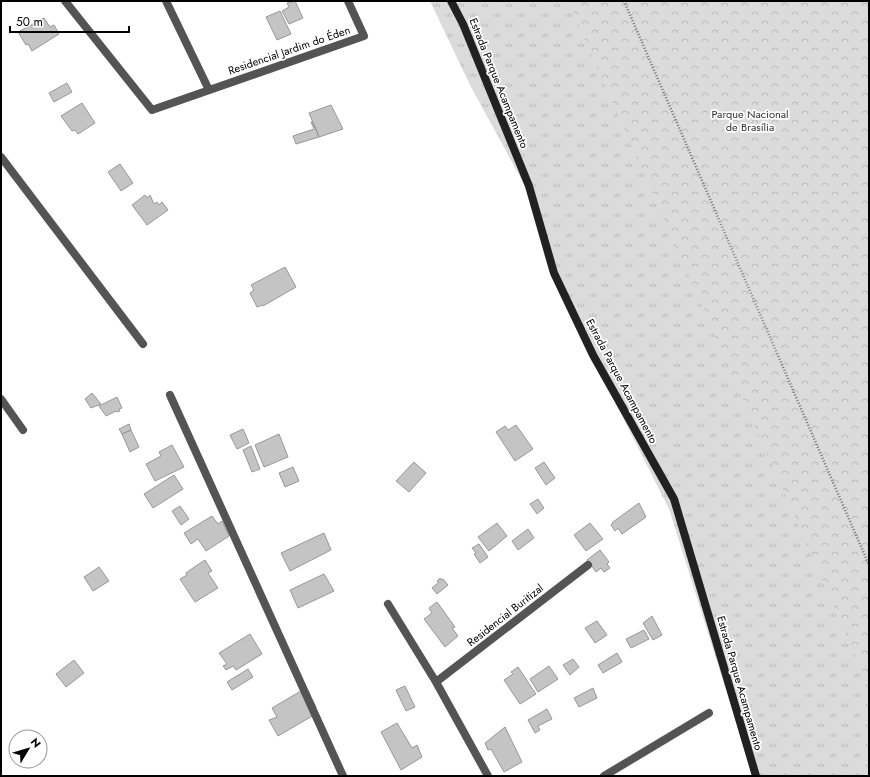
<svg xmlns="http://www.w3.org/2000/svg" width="870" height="777" font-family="Jost,sans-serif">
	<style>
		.grass { fill: url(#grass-tufts) }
		.forest { fill: url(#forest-crowns) }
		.building { fill: #c4c4c4; stroke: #989898 }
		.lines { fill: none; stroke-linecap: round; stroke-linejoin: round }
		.path { stroke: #767676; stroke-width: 2.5; stroke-dasharray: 1 2; stroke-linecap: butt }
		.street { stroke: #545454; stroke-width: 8 }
		.secondary { stroke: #212121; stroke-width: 8 }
		.labels { text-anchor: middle; stroke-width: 3.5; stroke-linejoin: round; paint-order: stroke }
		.street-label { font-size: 11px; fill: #000; stroke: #fff }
		.park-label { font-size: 11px; fill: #323232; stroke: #fff }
	</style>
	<defs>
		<pattern id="grass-tufts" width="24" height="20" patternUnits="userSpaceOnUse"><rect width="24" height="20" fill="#dbdbdb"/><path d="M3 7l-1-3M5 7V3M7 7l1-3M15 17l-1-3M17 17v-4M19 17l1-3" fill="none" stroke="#bababa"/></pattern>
		<pattern id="forest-crowns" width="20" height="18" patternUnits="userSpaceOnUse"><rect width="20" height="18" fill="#dbdbdb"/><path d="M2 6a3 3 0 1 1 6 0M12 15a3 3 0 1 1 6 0" fill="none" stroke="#bababa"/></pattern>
	</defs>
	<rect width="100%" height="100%" fill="#fff"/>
	<path class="grass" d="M 430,1 L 869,1 L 869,776 L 753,776 L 669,509 L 549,271 L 524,184 L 470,85 Z"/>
	<path class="forest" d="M 568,1 L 869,1 L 869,686 Z"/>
	<path class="building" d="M 295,1 L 303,18 L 289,24 L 282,11 L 289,7 L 287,3 Z
		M 280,11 L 291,34 L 277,40 L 266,17 Z
		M 44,18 L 50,27 L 54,25 L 59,34 L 32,51 L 28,44 L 26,45 L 18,32 Z
		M 67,83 L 72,92 L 54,102 L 49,93 Z
		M 82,103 L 95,123 L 78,134 L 75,130 L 72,131 L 61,116 Z
		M 331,105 L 343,129 L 319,137 L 309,113 Z
		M 311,122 L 313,122 L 319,137 L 296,144 L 293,136 L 314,129 Z
		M 120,164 L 133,183 L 121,191 L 108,172 Z
		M 145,195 L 147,198 L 150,195 L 154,204 L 157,202 L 159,205 L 162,202 L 168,210 L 147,225 L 132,205 Z
		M 285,267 L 296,287 L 263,306 L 262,305 L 257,307 L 250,293 L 254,290 L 251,285 Z
		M 92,393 L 101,404 L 91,408 L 85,399 Z
		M 117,397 L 122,408 L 119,409 L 120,411 L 117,412 L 116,411 L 106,416 L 99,406 Z
		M 129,424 L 131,430 L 122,434 L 119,429 Z
		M 516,425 L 533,449 L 515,461 L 496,432 L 505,426 L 508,430 Z
		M 243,429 L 249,443 L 237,449 L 230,435 Z
		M 131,430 L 139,447 L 130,452 L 122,434 Z
		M 279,434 L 288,457 L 264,467 L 255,445 Z
		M 172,445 L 184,467 L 155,481 L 146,464 L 161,456 L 159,452 Z
		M 251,446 L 260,469 L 252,472 L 243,450 Z
		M 414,462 L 426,473 L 409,492 L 396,481 Z
		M 544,462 L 555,478 L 546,485 L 535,468 Z
		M 293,467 L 299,481 L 285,487 L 279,473 Z
		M 174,475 L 183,489 L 153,508 L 144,494 Z
		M 538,499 L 544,508 L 537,514 L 530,504 Z
		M 639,503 L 646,517 L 622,534 L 618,528 L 615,531 L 611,525 L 613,522 Z
		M 180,506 L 189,519 L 181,525 L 172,511 Z
		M 212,516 L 218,524 L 222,521 L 229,536 L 206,551 L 198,539 L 191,544 L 184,533 Z
		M 497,523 L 507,536 L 489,551 L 478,537 Z
		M 590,523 L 603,539 L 586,551 L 574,535 Z
		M 528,529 L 534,538 L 518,550 L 512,541 Z
		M 324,533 L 331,550 L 290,571 L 281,553 Z
		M 479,544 L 488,557 L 480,563 L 474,554 L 476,553 L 472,548 Z
		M 600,550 L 609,562 L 607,564 L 610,568 L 604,572 L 601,568 L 596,572 L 587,560 Z
		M 205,560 L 212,571 L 208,573 L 218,588 L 195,602 L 180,579 L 187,575 L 186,573 L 190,570 Z
		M 99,567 L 109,581 L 93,591 L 84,577 Z
		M 324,574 L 334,591 L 298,608 L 290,590 Z
		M 440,578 L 442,580 L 443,579 L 448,585 L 437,594 L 432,588 L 439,582 L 437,581 Z
		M 437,602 L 455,627 L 452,628 L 458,636 L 445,647 L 424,619 L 432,613 L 429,608 Z
		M 652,616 L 662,635 L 653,640 L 643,623 Z
		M 597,621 L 607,635 L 595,643 L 585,628 Z
		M 644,630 L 649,639 L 631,648 L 626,639 Z
		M 250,634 L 262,654 L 236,670 L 233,666 L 226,670 L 223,666 L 227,664 L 219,653 Z
		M 617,653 L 622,662 L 603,673 L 598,665 Z
		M 573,659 L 579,667 L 570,675 L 563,665 Z
		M 74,660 L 84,673 L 66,687 L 56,674 Z
		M 549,666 L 558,679 L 538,692 L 530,679 Z
		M 518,667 L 536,694 L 520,704 L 504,680 L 513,674 L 511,672 Z
		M 248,669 L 253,677 L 232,690 L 227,682 Z
		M 405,686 L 415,707 L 406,711 L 396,690 Z
		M 306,688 L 316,707 L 311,709 L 314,715 L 278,736 L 269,720 L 277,717 L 272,708 Z
		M 593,688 L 597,698 L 579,707 L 574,698 Z
		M 547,709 L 552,719 L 538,726 L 540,730 L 535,733 L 528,720 Z
		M 397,723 L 412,748 L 417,745 L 422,757 L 401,770 L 381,732 Z
		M 505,727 L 522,762 L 504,772 L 491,749 L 488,750 L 485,743 Z"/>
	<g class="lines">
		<path class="path" d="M 624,1 L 869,565"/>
		<path class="street" d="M 65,1 L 152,110 L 364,36 L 348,1
			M 166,1 L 209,90
			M 1,157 L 143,344
			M 170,395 L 343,776
			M 1,399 L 23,430
			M 388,604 L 436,682 L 488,776
			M 436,682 L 588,565
			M 604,776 L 709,713"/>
		<path class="secondary" d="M 451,1 L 463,24 L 529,186 L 554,273 L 593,355 L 674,499 L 756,776"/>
	</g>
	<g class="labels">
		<g class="street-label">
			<text transform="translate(289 50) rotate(-19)" y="4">Residencial Jardim do Éden</text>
			<text transform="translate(499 83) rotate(68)" y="4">Estrada Parque Acampamento</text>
			<text transform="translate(622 381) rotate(62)" y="4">Estrada Parque Acampamento</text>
			<text transform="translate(505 615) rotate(-38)" y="4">Residencial Buritizal</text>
			<text transform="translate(740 683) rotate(74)" y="4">Estrada Parque Acampamento</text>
		</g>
		<g class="park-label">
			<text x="750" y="118">Parque Nacional<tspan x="750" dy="13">de Brasília</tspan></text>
		</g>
	</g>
	<rect width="870" height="777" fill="none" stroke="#000000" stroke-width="4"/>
	<g transform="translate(28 749) rotate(52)"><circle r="19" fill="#ffffff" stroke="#999999"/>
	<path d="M0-3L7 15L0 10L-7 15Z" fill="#000000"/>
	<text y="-6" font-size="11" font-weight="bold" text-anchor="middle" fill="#000000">N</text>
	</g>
	<path d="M10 26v6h119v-6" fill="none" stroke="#000000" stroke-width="2"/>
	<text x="16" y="26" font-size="12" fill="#000000" stroke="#ffffff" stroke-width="3" paint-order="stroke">50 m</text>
</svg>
